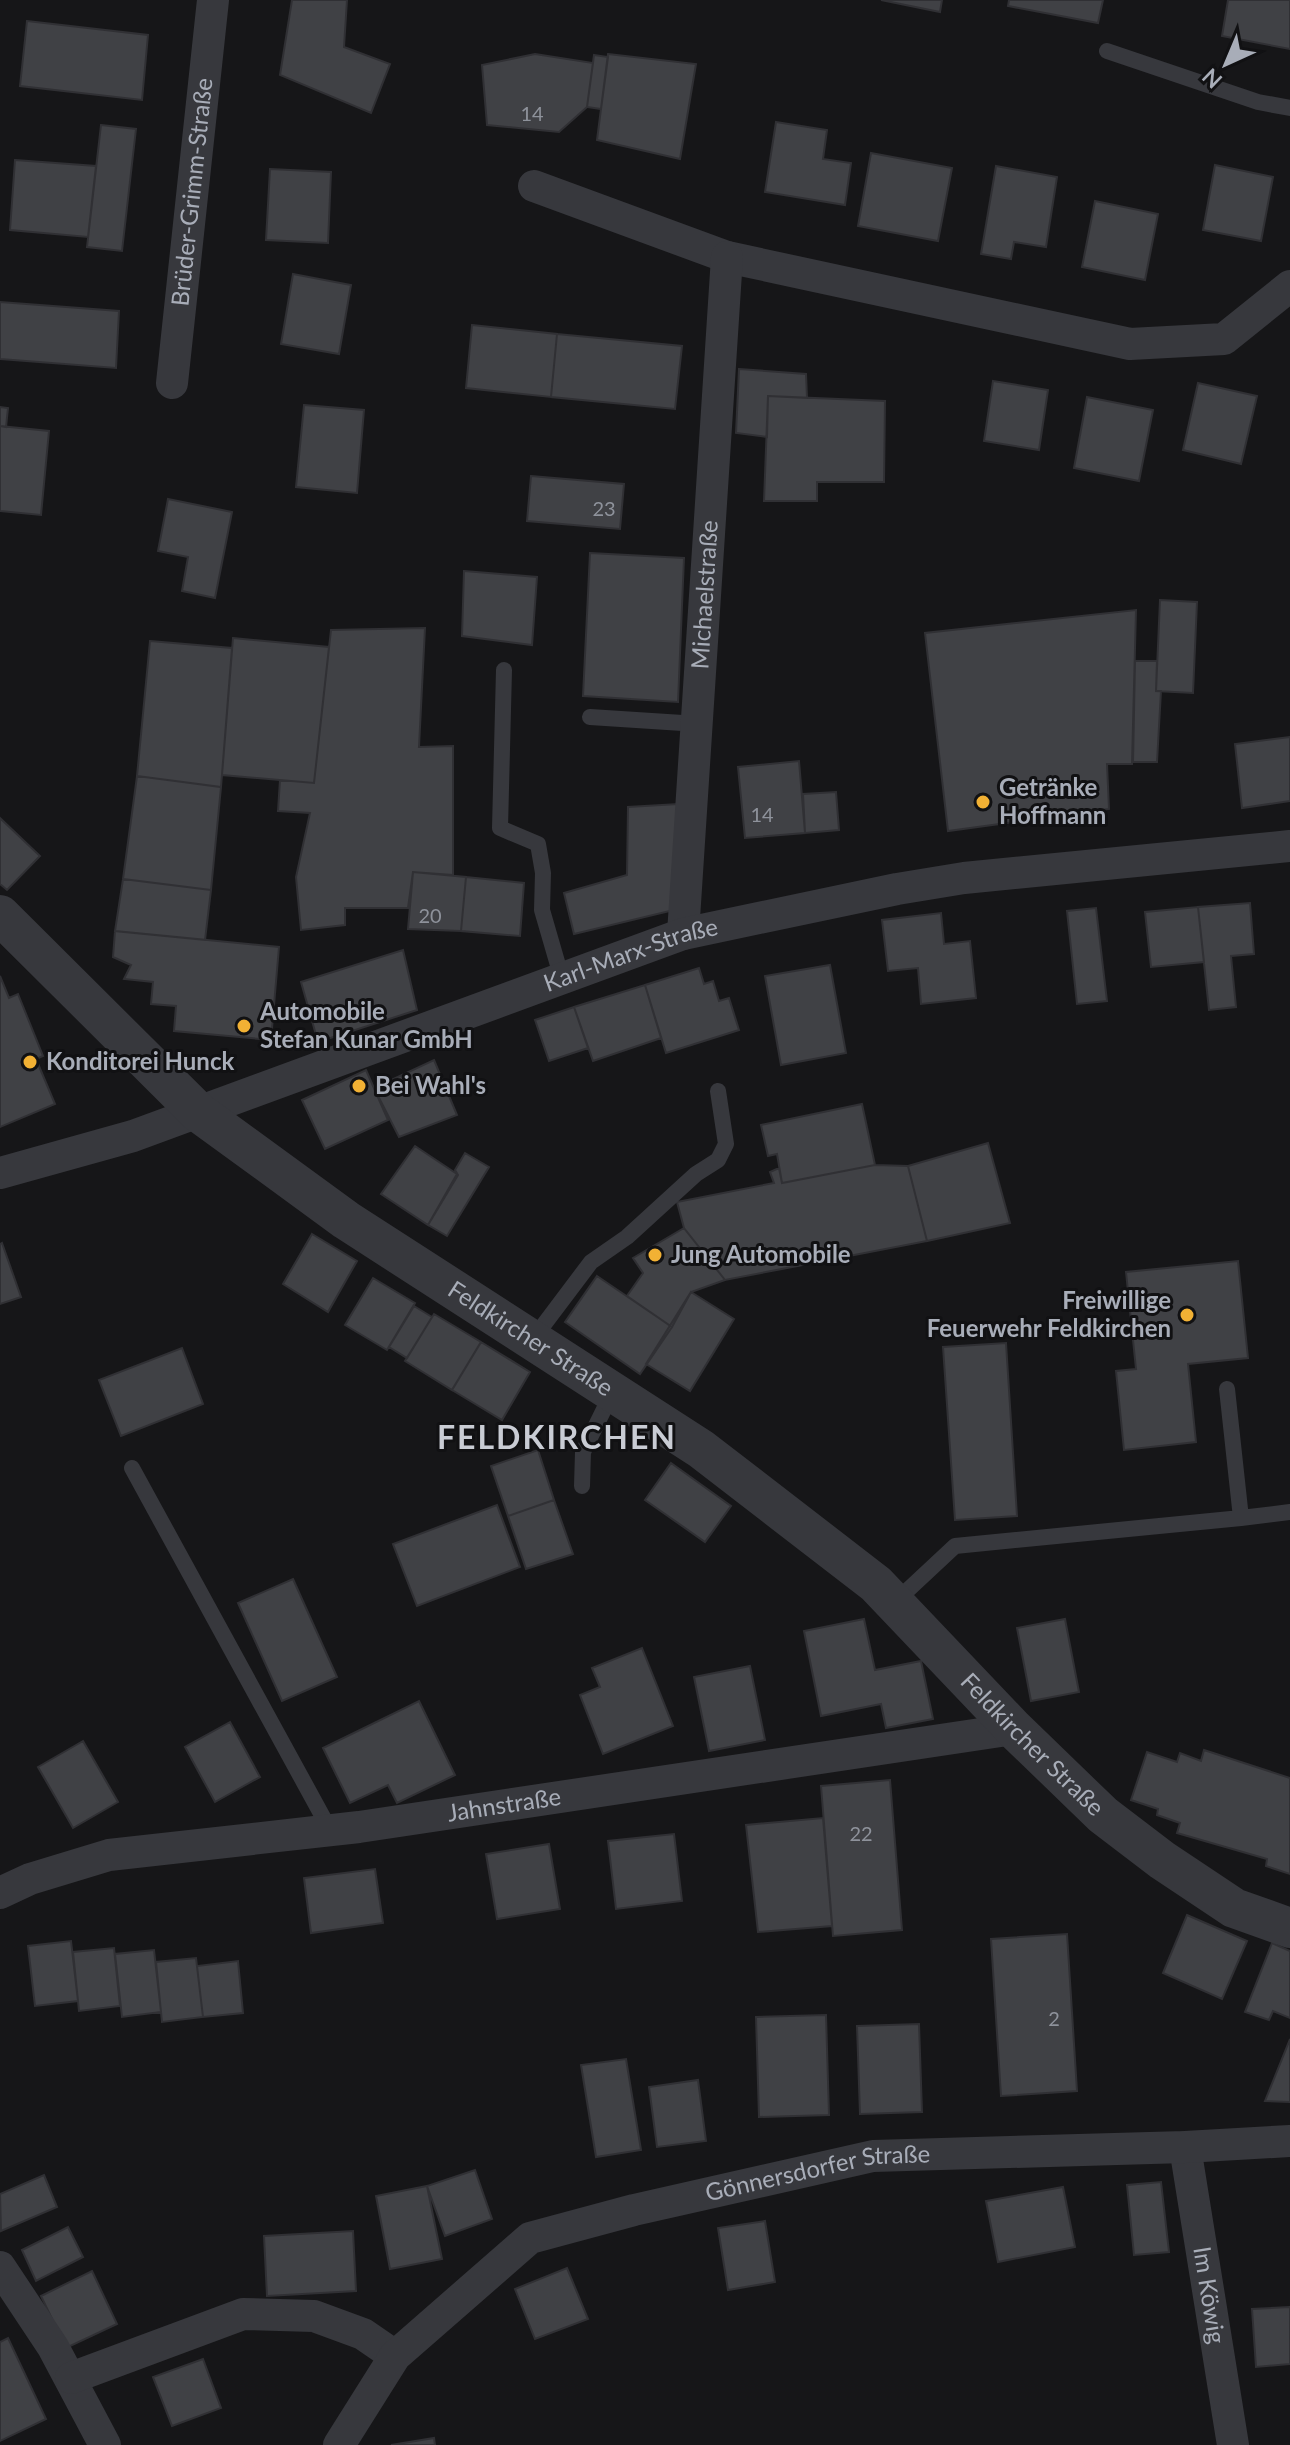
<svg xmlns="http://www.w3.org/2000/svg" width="1290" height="2445" font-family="Lato,sans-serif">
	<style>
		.building { fill: #404145; stroke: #303034; stroke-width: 2 }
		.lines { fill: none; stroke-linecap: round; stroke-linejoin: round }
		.service { stroke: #37383d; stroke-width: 16 }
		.minor { stroke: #37383d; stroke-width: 32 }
		.tertiary { stroke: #37383d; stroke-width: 40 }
		.poi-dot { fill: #f2b134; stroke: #111113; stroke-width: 3 }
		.labels { text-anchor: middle; stroke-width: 6; stroke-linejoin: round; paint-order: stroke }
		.number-label { font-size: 20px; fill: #8e929b }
		.street-label { font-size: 24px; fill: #a8adb8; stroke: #111113 }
		.poi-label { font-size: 24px; font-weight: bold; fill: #a8adb8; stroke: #111113; text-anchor: start }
		.district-label { font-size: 32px; font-weight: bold; letter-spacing: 2px; fill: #c9ccd4; stroke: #111113 }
	</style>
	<rect width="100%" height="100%" fill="#161618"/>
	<path class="building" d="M 292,0 L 347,0 L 344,47 L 390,64 L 371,113 L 280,75 Z
		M 881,0 L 942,0 L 940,12 Z
		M 1009,0 L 1103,0 L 1098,23 L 1008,6 Z
		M 1228,0 L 1290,0 L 1290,49 L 1222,36 Z
		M 27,21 L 148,35 L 142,100 L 20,86 Z
		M 535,54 L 593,63 L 587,107 L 559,132 L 487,125 L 482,65 Z
		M 608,54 L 696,64 L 680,159 L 597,140 Z
		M 594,55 L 608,57 L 601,109 L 587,107 Z
		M 776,122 L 827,130 L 823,159 L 851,163 L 845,205 L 765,192 Z
		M 101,125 L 136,129 L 122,251 L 87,247 Z
		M 871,153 L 952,168 L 938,241 L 858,226 Z
		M 15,160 L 96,166 L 88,237 L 10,230 Z
		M 1215,165 L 1273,177 L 1261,241 L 1203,230 Z
		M 996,166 L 1057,177 L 1046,247 L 1014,242 L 1011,259 L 981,254 Z
		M 270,169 L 331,172 L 328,243 L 266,240 Z
		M 1095,201 L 1158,214 L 1145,280 L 1082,267 Z
		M 293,274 L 351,285 L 339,354 L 281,344 Z
		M 0,302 L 119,311 L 116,368 L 0,359 Z
		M 472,325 L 557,334 L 551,397 L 466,388 Z
		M 557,334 L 682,346 L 675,409 L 551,397 Z
		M 739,369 L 806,374 L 807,398 L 768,396 L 767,437 L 736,433 Z
		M 993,381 L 1048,390 L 1039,450 L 984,441 Z
		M 1198,383 L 1257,396 L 1241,464 L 1183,450 Z
		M 768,396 L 885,401 L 884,482 L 817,482 L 817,501 L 764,501 Z
		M 1087,397 L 1153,410 L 1139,481 L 1074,468 Z
		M 304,405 L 364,410 L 357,493 L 296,487 Z
		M 0,407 L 8,408 L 6,427 L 0,426 Z
		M 0,426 L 49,431 L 41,515 L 0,511 Z
		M 531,476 L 624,484 L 620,529 L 527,521 Z
		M 168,499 L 232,512 L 215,598 L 182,591 L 188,557 L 158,551 Z
		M 590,553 L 684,558 L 678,702 L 583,696 Z
		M 464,571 L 537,577 L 532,645 L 462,636 Z
		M 1160,600 L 1197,602 L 1193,693 L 1156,691 Z
		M 1136,610 L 1132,764 L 1107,764 L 1109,809 L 948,831 L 925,633 Z
		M 425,628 L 419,747 L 453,746 L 453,875 L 413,872 L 408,908 L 345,908 L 345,925 L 301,930 L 296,877 L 310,813 L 278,811 L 280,780 L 314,783 L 331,630 Z
		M 233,638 L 329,647 L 314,783 L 222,775 Z
		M 150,641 L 232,648 L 221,787 L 137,776 Z
		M 1135,661 L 1157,661 L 1156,691 L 1161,691 L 1157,762 L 1133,762 Z
		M 1290,737 L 1290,801 L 1242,808 L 1235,744 Z
		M 799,761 L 805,833 L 745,838 L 738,767 Z
		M 137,776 L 221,787 L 211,890 L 123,879 Z
		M 836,792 L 839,830 L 805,833 L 803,794 Z
		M 678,804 L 674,910 L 574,934 L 564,893 L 627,875 L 628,807 Z
		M 0,818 L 40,856 L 7,890 L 0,884 Z
		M 413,872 L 466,877 L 461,931 L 408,929 Z
		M 466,877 L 524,883 L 520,936 L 461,931 Z
		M 123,879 L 211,890 L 205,940 L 115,931 Z
		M 1250,903 L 1254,954 L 1231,956 L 1236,1007 L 1209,1010 L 1198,907 Z
		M 1198,907 L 1204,962 L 1151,967 L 1145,912 Z
		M 1096,908 L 1107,1001 L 1077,1004 L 1067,911 Z
		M 941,913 L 944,944 L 970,941 L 976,998 L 921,1004 L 918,968 L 888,971 L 882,920 Z
		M 115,931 L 279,947 L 271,1040 L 174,1031 L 176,1006 L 151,1004 L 153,982 L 124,979 L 131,965 L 113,957 Z
		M 403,950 L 417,1010 L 318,1042 L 301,982 Z
		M 830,965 L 846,1053 L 781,1065 L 765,976 Z
		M 699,968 L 704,984 L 713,981 L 719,1001 L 729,998 L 739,1030 L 666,1053 L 645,985 Z
		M 0,976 L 9,998 L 18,994 L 43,1056 L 36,1059 L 55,1104 L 0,1127 Z
		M 645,985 L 661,1038 L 593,1061 L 574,1007 Z
		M 574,1007 L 588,1048 L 549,1061 L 535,1020 Z
		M 434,1060 L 457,1115 L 399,1137 L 374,1088 Z
		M 366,1070 L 388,1120 L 325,1149 L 302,1100 Z
		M 862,1104 L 875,1165 L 782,1183 L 777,1154 L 768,1156 L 761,1125 Z
		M 988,1143 L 1010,1223 L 927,1241 L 908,1166 Z
		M 415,1146 L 457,1174 L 428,1225 L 381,1194 Z
		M 465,1153 L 489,1167 L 447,1236 L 428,1225 L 458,1175 L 455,1170 Z
		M 875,1165 L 908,1166 L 927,1241 L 725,1280 L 684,1228 L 677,1202 L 774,1183 L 770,1172 L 779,1168 L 782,1183 Z
		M 684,1228 L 725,1280 L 691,1292 L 672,1327 L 627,1296 L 643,1273 L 633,1258 Z
		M 312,1234 L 357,1261 L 328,1312 L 283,1284 Z
		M 2,1243 L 21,1297 L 0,1304 L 0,1244 Z
		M 1238,1261 L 1248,1358 L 1188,1364 L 1196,1442 L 1124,1450 L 1116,1371 L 1136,1369 L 1126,1272 Z
		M 597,1276 L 672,1327 L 640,1374 L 565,1322 Z
		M 373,1278 L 415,1303 L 387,1350 L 345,1325 Z
		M 691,1292 L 734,1319 L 690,1391 L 646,1364 Z
		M 414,1306 L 432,1317 L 407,1358 L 389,1347 Z
		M 434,1314 L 481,1342 L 452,1390 L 405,1361 Z
		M 481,1342 L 530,1372 L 502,1420 L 452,1390 Z
		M 1006,1343 L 1017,1516 L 955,1520 L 943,1347 Z
		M 182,1348 L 203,1404 L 121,1436 L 99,1380 Z
		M 538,1450 L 554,1500 L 508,1516 L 491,1466 Z
		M 671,1463 L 731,1506 L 705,1542 L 645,1500 Z
		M 554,1500 L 573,1554 L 526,1569 L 508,1516 Z
		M 497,1505 L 520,1567 L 417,1606 L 393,1544 Z
		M 293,1579 L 337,1677 L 282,1701 L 238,1603 Z
		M 864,1619 L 875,1670 L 921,1661 L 933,1719 L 886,1728 L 881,1704 L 821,1716 L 804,1631 Z
		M 1065,1619 L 1079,1692 L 1031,1701 L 1017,1628 Z
		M 642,1648 L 673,1726 L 603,1754 L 580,1695 L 600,1687 L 592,1668 Z
		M 750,1666 L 765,1740 L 709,1751 L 694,1677 Z
		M 419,1701 L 455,1775 L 397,1803 L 388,1785 L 350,1803 L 323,1748 Z
		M 230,1722 L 260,1777 L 215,1802 L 185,1747 Z
		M 83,1741 L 118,1802 L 73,1828 L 38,1767 Z
		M 1204,1750 L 1290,1778 L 1290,1874 L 1266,1866 L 1267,1859 L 1177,1833 L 1180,1823 L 1157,1815 L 1158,1809 L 1131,1800 L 1147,1752 L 1177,1762 L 1180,1753 L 1201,1761 Z
		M 890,1780 L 902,1930 L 833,1936 L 821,1786 Z
		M 823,1818 L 832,1926 L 758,1932 L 746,1825 Z
		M 674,1834 L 682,1901 L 616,1909 L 608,1841 Z
		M 549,1844 L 560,1909 L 497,1919 L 486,1854 Z
		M 375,1869 L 383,1923 L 311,1933 L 304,1878 Z
		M 1187,1915 L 1247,1941 L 1222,1999 L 1163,1973 Z
		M 1067,1934 L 1077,2091 L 1001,2096 L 991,1939 Z
		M 71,1941 L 78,2001 L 35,2006 L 28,1946 Z
		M 1272,1943 L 1290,1951 L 1290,2018 L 1273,2011 L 1269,2020 L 1245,2012 Z
		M 114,1948 L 120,2006 L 79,2011 L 73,1952 Z
		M 154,1950 L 161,2012 L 122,2017 L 115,1954 Z
		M 196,1958 L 203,2017 L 162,2022 L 156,1962 Z
		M 238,1961 L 243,2013 L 203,2017 L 197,1966 Z
		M 826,2015 L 829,2115 L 759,2117 L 756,2017 Z
		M 919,2024 L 922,2112 L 860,2114 L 857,2026 Z
		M 1290,2039 L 1290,2102 L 1265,2101 Z
		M 626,2059 L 641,2150 L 596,2157 L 581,2065 Z
		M 698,2080 L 706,2141 L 657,2147 L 649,2087 Z
		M 475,2170 L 492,2219 L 445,2236 L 427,2186 Z
		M 44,2175 L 57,2207 L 1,2231 L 0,2194 Z
		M 1161,2182 L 1169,2252 L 1134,2255 L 1127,2185 Z
		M 427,2186 L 442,2259 L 390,2269 L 376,2196 Z
		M 1063,2187 L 1075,2247 L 998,2262 L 986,2201 Z
		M 765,2221 L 775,2282 L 728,2290 L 718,2228 Z
		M 68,2227 L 83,2257 L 36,2281 L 22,2250 Z
		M 353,2231 L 356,2291 L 267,2296 L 264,2236 Z
		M 567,2268 L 588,2319 L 535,2339 L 515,2289 Z
		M 92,2271 L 117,2324 L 66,2348 L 41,2296 Z
		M 1290,2307 L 1290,2364 L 1256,2367 L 1252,2309 Z
		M 8,2338 L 46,2419 L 0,2441 L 0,2342 Z
		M 203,2359 L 221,2408 L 172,2426 L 153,2377 Z
		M 434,2438 L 435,2445 L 391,2445 Z"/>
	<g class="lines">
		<path class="service" d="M 1107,51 L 1258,102 L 1290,108
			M 504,670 L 500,828 L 538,844 L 543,873 L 542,910 L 562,979
			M 590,717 L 698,724
			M 533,1339 L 591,1262 L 627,1237 L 696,1174 L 718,1160 L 726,1144 L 718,1091
			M 132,1468 L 330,1830
			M 582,1486 L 583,1452 L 612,1393
			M 1241,1518 L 1290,1512
			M 895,1602 L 955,1546 L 1241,1518 L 1227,1389"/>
		<g class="minor">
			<path d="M 534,186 L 727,257 L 1130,344 L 1224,339 L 1290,286"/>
			<path id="s1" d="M 172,383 L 213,0"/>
			<path id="s2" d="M 683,934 L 727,257"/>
			<path id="s3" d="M 0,1173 L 133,1136 L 683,934 L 897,889 L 964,878 L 1290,846"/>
			<path id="s4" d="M 0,1893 L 30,1879 L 109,1855 L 359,1827 L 1014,1729"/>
			<path id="s5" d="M 1185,2147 L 1233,2445"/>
			<path d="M 0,2267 L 53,2347 L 105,2445"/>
			<path d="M 71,2378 L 243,2314 L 314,2316 L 363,2334 L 395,2356"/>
			<path id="s6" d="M 339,2445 L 395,2356 L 530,2238 L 634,2210 L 873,2156 L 1185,2147 L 1290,2141"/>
		</g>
		<path class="tertiary" id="s7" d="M 0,915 L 198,1112 L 346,1220 L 701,1449 L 876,1584 L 1014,1729 L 1103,1815 L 1162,1860 L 1234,1908 L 1290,1928"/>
	</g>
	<g class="poi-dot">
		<circle cx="983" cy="802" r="8"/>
		<circle cx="244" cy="1026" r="8"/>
		<circle cx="30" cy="1062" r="8"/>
		<circle cx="359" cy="1086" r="8"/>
		<circle cx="655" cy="1255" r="8"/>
		<circle cx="1187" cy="1315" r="8"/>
	</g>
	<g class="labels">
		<g class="number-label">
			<text x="532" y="121">14</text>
			<text x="604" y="516">23</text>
			<text x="762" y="822">14</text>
			<text x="430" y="923">20</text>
			<text x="861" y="1841">22</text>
			<text x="1054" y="2026">2</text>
		</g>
		<g class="street-label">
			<text dy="8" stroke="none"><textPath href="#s1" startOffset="192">Brüder-Grimm-Straße</textPath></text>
			<text dy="8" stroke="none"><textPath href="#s2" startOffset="340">Michaelstraße</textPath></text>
			<text dy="8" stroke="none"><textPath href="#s3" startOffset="668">Karl-Marx-Straße</textPath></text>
			<text dy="8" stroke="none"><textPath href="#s7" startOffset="682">Feldkircher Straße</textPath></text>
			<text dy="8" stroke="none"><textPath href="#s7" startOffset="1330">Feldkircher Straße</textPath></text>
			<text dy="8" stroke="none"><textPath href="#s4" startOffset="514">Jahnstraße</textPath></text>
			<text dy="8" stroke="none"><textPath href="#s6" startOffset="580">Gönnersdorfer Straße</textPath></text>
			<text dy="8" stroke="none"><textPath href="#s5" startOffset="150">Im Köwig</textPath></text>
		</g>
		<g class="poi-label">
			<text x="999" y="796">Getränke<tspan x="999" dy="28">Hoffmann</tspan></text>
			<text x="260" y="1020">Automobile<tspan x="260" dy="28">Stefan Kunar GmbH</tspan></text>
			<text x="46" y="1070">Konditorei Hunck</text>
			<text x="375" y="1094">Bei Wahl's</text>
			<text x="671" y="1263">Jung Automobile</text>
			<text x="1171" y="1309" text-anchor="end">Freiwillige<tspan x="1171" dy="28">Feuerwehr Feldkirchen</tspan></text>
		</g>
		<g class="district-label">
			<text x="557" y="1449">FELDKIRCHEN</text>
		</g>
	</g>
	<g transform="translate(1226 64) rotate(224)" stroke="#111113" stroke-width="6" paint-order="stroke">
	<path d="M0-6L14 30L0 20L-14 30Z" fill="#a8adb8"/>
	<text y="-12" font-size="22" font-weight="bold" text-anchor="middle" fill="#a8adb8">N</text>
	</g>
</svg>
